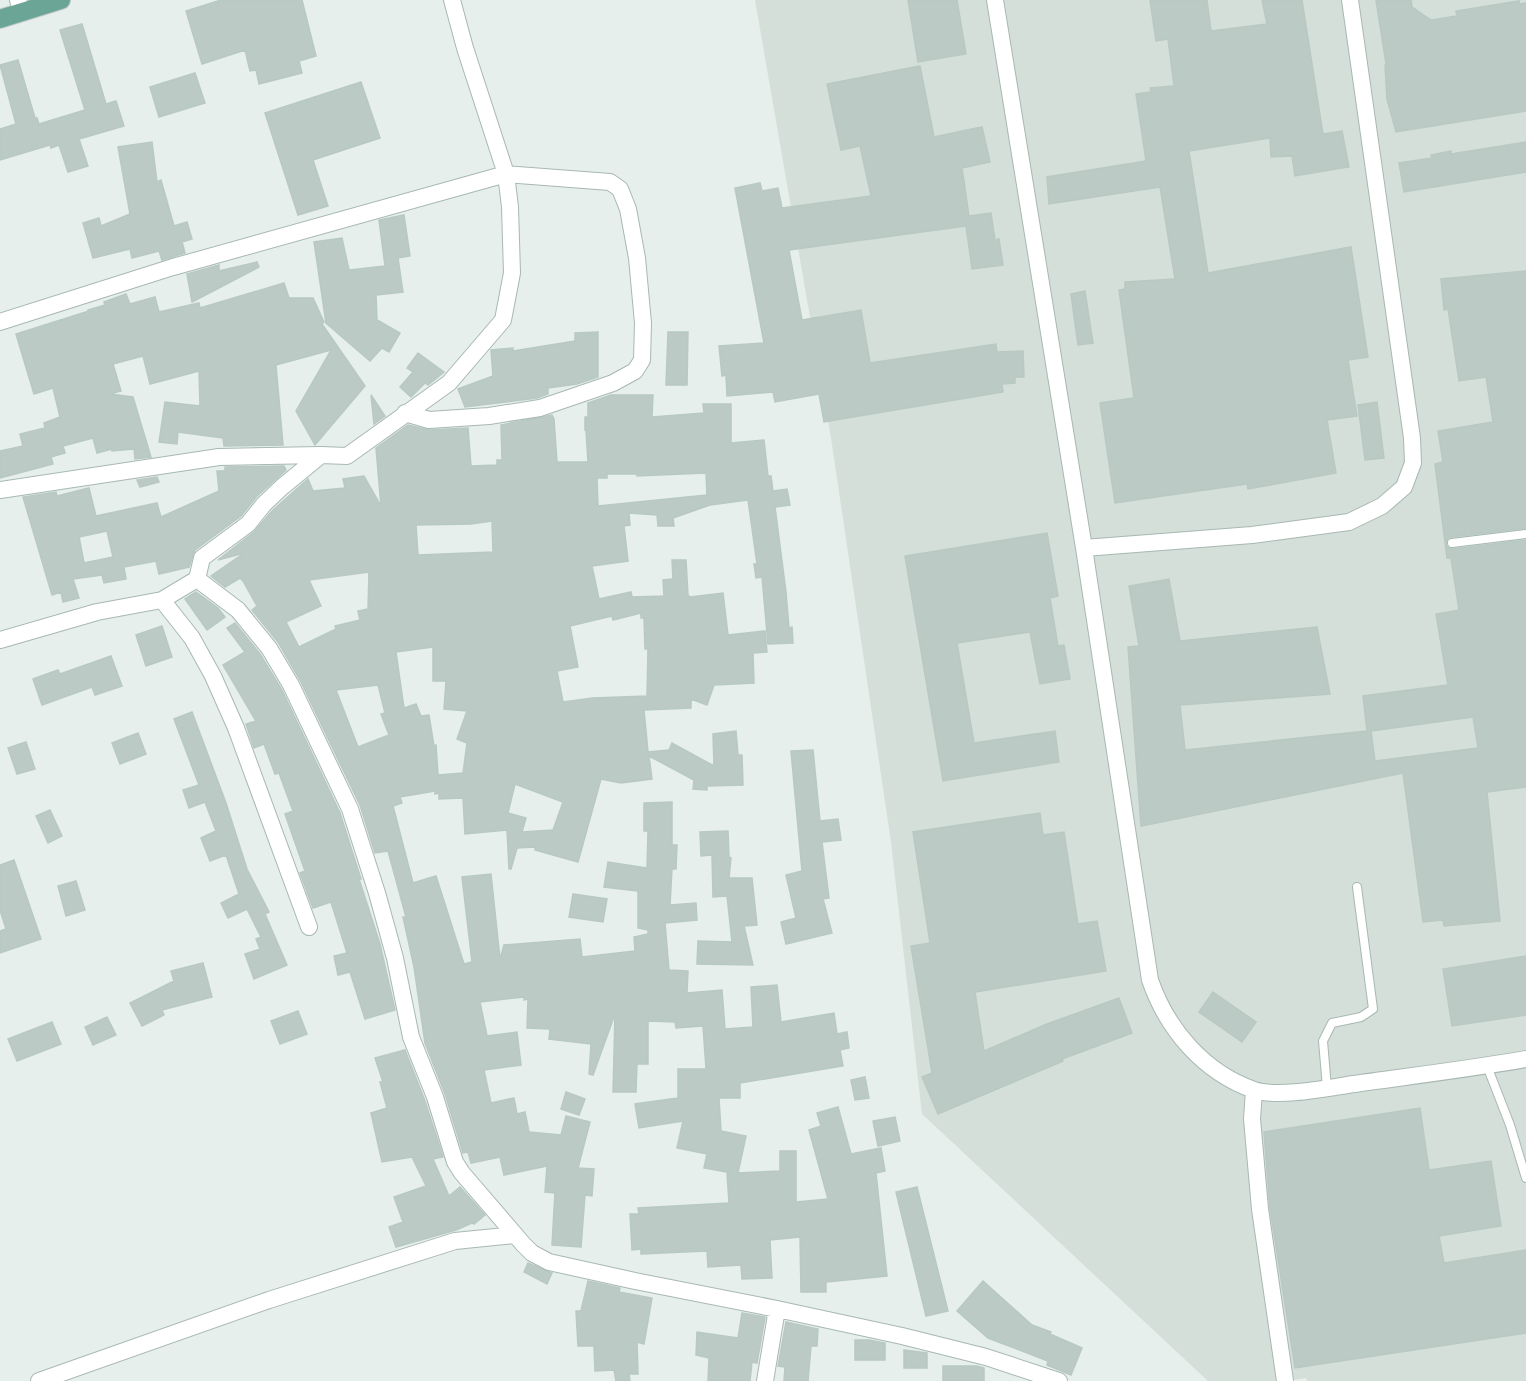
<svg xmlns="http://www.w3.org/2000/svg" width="1526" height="1381" font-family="Montserrat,sans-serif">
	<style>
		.built { fill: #d4dfda }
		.building { fill: #bbcac4; stroke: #b8c9c2; stroke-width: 1.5; fill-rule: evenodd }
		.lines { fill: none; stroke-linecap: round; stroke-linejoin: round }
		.service-casing { stroke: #a8b8b2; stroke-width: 10 }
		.minor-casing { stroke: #a8b8b2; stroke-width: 18 }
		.primary-casing { stroke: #c2cac8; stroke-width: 20 }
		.service { stroke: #fff; stroke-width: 8 }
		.minor { stroke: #fff; stroke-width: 16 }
		.primary { stroke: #6aa596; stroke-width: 18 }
	</style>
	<rect width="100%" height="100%" fill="#e6efeb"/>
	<path class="built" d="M 755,0 L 1526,0 L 1526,1381 L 1307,1381 L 1306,1378 L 1286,1381 L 1208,1381 L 922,1114 L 891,842 L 831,438 Z"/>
	<path class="building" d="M 221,0 L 302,0 L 316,56 L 299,61 L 302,73 L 259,84 L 256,70 L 250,71 L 245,50 L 202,64 L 186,11 Z
		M 908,0 L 957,0 L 966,54 L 918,62 Z
		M 1150,0 L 1207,0 L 1211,31 L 1267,24 L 1262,0 L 1302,0 L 1323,134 L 1342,131 L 1349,167 L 1295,176 L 1292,156 L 1271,157 L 1270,138 L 1189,151 L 1208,273 L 1351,247 L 1368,357 L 1348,360 L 1357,416 L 1327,420 L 1336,473 L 1248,489 L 1247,484 L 1115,503 L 1100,403 L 1134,398 L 1119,290 L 1125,289 L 1125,282 L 1175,279 L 1160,187 L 1049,204 L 1047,177 L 1146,161 L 1136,94 L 1151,92 L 1150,88 L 1174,86 L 1168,39 L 1156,41 Z
		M 1376,0 L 1411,0 L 1412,7 L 1431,20 L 1457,16 L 1456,11 L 1519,1 L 1519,4 L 1526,3 L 1526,111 L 1396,132 L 1387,99 L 1385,65 L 1386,64 Z
		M 82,24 L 106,104 L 116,101 L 124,126 L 79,139 L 88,166 L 68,172 L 59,145 L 51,148 L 50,145 L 0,160 L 0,129 L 16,124 L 0,65 L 18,60 L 35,118 L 37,118 L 39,124 L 85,110 L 60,30 Z
		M 920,66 L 934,137 L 982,127 L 990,162 L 962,168 L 969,216 L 991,213 L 995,240 L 999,239 L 1003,265 L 972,269 L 966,226 L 789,250 L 802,320 L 861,310 L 870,363 L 996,344 L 997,352 L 1023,351 L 1024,377 L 1015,377 L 1015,383 L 1002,384 L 1003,392 L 824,422 L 819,394 L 775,402 L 773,392 L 727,396 L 726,375 L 722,376 L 719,346 L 764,343 L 735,188 L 760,183 L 762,191 L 778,188 L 782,208 L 871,196 L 860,146 L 841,150 L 827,84 Z
		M 195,73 L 205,103 L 159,117 L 150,87 Z
		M 361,82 L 380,138 L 313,160 L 328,206 L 298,215 L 265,113 Z
		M 152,142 L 157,182 L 161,180 L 174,226 L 187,222 L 192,239 L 182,242 L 185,253 L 162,260 L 159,251 L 132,258 L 130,249 L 93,258 L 83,223 L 99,218 L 101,226 L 130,214 L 118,147 Z
		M 1526,142 L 1526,172 L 1404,192 L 1399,163 L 1432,158 L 1431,155 L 1451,151 L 1451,154 Z
		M 404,215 L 410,256 L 398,258 L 403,292 L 376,295 L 377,320 L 400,333 L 389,352 L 382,348 L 370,361 L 326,323 L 314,242 L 342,238 L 349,270 L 385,266 L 379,220 Z
		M 257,262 L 259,267 L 192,302 L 187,274 L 219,265 L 219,271 Z
		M 1526,271 L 1526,528 L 1451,537 L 1448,538 L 1446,543 L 1447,547 L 1453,549 L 1526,540 L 1526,787 L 1487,792 L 1500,921 L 1444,926 L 1443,920 L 1423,922 L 1403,773 L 1141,826 L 1128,647 L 1139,646 L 1129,586 L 1169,579 L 1180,641 L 1317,627 L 1330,694 L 1180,705 L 1185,750 L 1367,731 L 1363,696 L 1448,685 L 1436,614 L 1459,610 L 1451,558 L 1447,558 L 1435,464 L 1443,462 L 1438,431 L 1493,422 L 1486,377 L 1459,381 L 1448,309 L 1444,310 L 1441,279 ZM 1473,717 L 1478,748 L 1375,761 L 1371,731 Z
		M 284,283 L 289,298 L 313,298 L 324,322 L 322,324 L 365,386 L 315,445 L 296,411 L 331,350 L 276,365 L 283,445 L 224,446 L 223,438 L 178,432 L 177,444 L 159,442 L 165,402 L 200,406 L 199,371 L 150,384 L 143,356 L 113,364 L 121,391 L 110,394 L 133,397 L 151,457 L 135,459 L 134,449 L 112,451 L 112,449 L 97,453 L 93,438 L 63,446 L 65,453 L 51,457 L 53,464 L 0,478 L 0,451 L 23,446 L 20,434 L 45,428 L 44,423 L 60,417 L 53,388 L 34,394 L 16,334 L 89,311 L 88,310 L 105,305 L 104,302 L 126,294 L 130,304 L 155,297 L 159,312 L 199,303 L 200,308 Z
		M 1085,291 L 1093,343 L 1078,345 L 1071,294 Z
		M 598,332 L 598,377 L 577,384 L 548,388 L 548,394 L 537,398 L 465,407 L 458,389 L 493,376 L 491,350 L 513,348 L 513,351 L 575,341 L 575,333 Z
		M 668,332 L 688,332 L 687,385 L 666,385 Z
		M 418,353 L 444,372 L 428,385 L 425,383 L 411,397 L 400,387 L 413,372 L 407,368 Z
		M 371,395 L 385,416 L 374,424 Z
		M 611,395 L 653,395 L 652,417 L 704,413 L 703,404 L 731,404 L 731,443 L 764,440 L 768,476 L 771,476 L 773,491 L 787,489 L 790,505 L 775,507 L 786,592 L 789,628 L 792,627 L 793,643 L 768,644 L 762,577 L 756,578 L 754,564 L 757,564 L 748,500 L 710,505 L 673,518 L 674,526 L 658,526 L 657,515 L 629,513 L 630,525 L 624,526 L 628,561 L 592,566 L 599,599 L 631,592 L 632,597 L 664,596 L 663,580 L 673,579 L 672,560 L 686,560 L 688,595 L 690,597 L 723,593 L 728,635 L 765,631 L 767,652 L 753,653 L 754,683 L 714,685 L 707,705 L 691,699 L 691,708 L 644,710 L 648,752 L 669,750 L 672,743 L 714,766 L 713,734 L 736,731 L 738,755 L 742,755 L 743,785 L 707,786 L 707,790 L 693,789 L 694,780 L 649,756 L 652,779 L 621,783 L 601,779 L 578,862 L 535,850 L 535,847 L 517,848 L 511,869 L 509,869 L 507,830 L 465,834 L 463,798 L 439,799 L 439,793 L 435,794 L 435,791 L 400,797 L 402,803 L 393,806 L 413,883 L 436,876 L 464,964 L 472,962 L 462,877 L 491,874 L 500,959 L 504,945 L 580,939 L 582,957 L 635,951 L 634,937 L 648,934 L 648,930 L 638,928 L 638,891 L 604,887 L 608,862 L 647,868 L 648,831 L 644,831 L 644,803 L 672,802 L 672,845 L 677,845 L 676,869 L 672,869 L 670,905 L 696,903 L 697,920 L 665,923 L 669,970 L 688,971 L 687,993 L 722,990 L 725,1029 L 753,1027 L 751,987 L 777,985 L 781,1022 L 834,1013 L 837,1034 L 847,1032 L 849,1048 L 840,1050 L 843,1066 L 740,1083 L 740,1098 L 719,1098 L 721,1131 L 746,1136 L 738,1173 L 780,1171 L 780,1151 L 796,1151 L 796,1202 L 828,1199 L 809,1130 L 821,1126 L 817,1113 L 838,1107 L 851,1154 L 881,1148 L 885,1171 L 876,1173 L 887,1276 L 826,1282 L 826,1292 L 801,1292 L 800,1237 L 770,1240 L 772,1278 L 742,1279 L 741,1265 L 708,1267 L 707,1251 L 641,1254 L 641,1249 L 632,1250 L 630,1214 L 639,1214 L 638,1208 L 729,1203 L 727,1173 L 732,1173 L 704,1168 L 707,1154 L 677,1148 L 683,1121 L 639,1128 L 635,1104 L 678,1098 L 678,1069 L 706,1069 L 703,1026 L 676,1028 L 675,1022 L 648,1021 L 648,1064 L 637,1064 L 636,1092 L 613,1092 L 615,1014 L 593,1075 L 589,1074 L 591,1044 L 549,1039 L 550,1029 L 527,1028 L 528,999 L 524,1000 L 524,997 L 480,1002 L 487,1036 L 517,1032 L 521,1065 L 484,1070 L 491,1103 L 514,1098 L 517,1114 L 525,1112 L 529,1132 L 561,1135 L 566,1116 L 590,1122 L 578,1168 L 594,1169 L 592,1196 L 585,1195 L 581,1247 L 552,1245 L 555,1193 L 545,1192 L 547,1166 L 504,1175 L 500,1157 L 471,1163 L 468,1152 L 463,1153 L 445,1094 L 425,1043 L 414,967 L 403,917 L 406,917 L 388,851 L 375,853 L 360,805 L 300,680 L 278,642 L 252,610 L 257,606 L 243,581 L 240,578 L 225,587 L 211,576 L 244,553 L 218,560 L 254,532 L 272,511 L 308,479 L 313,491 L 345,488 L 343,479 L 364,476 L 381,506 L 376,448 L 408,425 L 429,430 L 468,428 L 471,466 L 497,465 L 497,460 L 502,460 L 501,425 L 552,415 L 554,419 L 557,462 L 588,462 L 586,430 L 585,430 L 585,417 L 588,417 L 588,403 ZM 706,473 L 707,495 L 598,506 L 597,478 L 607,478 L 607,474 L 637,474 L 637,476 ZM 492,521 L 493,552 L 418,555 L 416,525 L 471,524 ZM 369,572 L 368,609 L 358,611 L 360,620 L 335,626 L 336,629 L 299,647 L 286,622 L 321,606 L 309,580 ZM 641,613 L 641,618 L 644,618 L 645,649 L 648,649 L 647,696 L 593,698 L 563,702 L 557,671 L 578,667 L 570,626 L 612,616 L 613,620 ZM 433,647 L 433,681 L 446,681 L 444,709 L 467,711 L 457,739 L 467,743 L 463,773 L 438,775 L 436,745 L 434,746 L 429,715 L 421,716 L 416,704 L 404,708 L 396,652 ZM 378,685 L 385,713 L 381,714 L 389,735 L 358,747 L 336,690 ZM 515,784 L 563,802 L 553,830 L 522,832 L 526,818 L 508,813 Z
		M 1377,402 L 1384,458 L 1365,460 L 1358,405 Z
		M 284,466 L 286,470 L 257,496 L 241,516 L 195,550 L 189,567 L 159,574 L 156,561 L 124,567 L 126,579 L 104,583 L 102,575 L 73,579 L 79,598 L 63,602 L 61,592 L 52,595 L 23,497 L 56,492 L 57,496 L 89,488 L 96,516 L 157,503 L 161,517 L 219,491 L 217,471 L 225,471 L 225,467 ZM 107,531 L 113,557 L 84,563 L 79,537 Z
		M 157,477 L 159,482 L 140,487 L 137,480 Z
		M 1047,533 L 1058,596 L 1050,598 L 1058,646 L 1064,645 L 1070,679 L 1040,684 L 1030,632 L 957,643 L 974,743 L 1055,731 L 1059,762 L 943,781 L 905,556 Z
		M 196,592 L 218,608 L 225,617 L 207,630 L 185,599 Z
		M 235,623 L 260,654 L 282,690 L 340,813 L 361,879 L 359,879 L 380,944 L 395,1010 L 365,1019 L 350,972 L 338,975 L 334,956 L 347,953 L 331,902 L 313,908 L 300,873 L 305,871 L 285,814 L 293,811 L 279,773 L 275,774 L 264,744 L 254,748 L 246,724 L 256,721 L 223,665 L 245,652 L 227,628 Z
		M 162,626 L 172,657 L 146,666 L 136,635 Z
		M 111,656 L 122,686 L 95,695 L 92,687 L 42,705 L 33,679 L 58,670 L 60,674 Z
		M 192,712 L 226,803 L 247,869 L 269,912 L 265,914 L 287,965 L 254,979 L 245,954 L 260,949 L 256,939 L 261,937 L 247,909 L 228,918 L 221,903 L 239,894 L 226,855 L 210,861 L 201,838 L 216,831 L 205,802 L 189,808 L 183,790 L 199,785 L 174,719 Z
		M 138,733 L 146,754 L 120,764 L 112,743 Z
		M 26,742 L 35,769 L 17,774 L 8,748 Z
		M 813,750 L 820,821 L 838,819 L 841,840 L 822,842 L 829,898 L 823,899 L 832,933 L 786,944 L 781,922 L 796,918 L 786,875 L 802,871 L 791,751 Z
		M 50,810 L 62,836 L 48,843 L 36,816 Z
		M 1040,813 L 1043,835 L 1064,832 L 1078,924 L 1097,921 L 1106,971 L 975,992 L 984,1051 L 1047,1024 L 1119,998 L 1132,1033 L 1062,1059 L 1063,1061 L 938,1114 L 922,1077 L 932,1073 L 911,946 L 930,943 L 913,832 Z
		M 728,831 L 729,857 L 731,858 L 729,878 L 752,878 L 757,925 L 744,926 L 753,965 L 697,964 L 698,941 L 732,942 L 727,896 L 713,897 L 712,855 L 701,856 L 700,832 Z
		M 14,860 L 41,939 L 0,953 L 0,931 L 6,929 L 0,910 L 0,865 Z
		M 76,881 L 85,910 L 66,916 L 58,886 Z
		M 573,894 L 607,899 L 603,922 L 569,917 Z
		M 1526,956 L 1526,1015 L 1452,1026 L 1443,969 Z
		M 203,963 L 212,997 L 162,1010 L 164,1015 L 142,1026 L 130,1003 L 174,981 L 171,971 Z
		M 1213,992 L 1256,1022 L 1242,1042 L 1199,1012 Z
		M 298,1011 L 307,1034 L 280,1044 L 271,1021 Z
		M 107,1017 L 116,1035 L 93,1045 L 85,1027 Z
		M 52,1022 L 61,1044 L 17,1061 L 8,1039 Z
		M 405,1050 L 425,1101 L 443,1157 L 433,1159 L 449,1196 L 460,1187 L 485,1215 L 474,1224 L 472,1223 L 456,1230 L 396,1247 L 389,1227 L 403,1222 L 394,1197 L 426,1186 L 412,1157 L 382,1162 L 371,1113 L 387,1108 L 380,1082 L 383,1082 L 375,1058 Z
		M 865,1077 L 869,1098 L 855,1100 L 851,1080 Z
		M 566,1092 L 585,1099 L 579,1115 L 561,1109 Z
		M 1420,1108 L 1429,1170 L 1491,1161 L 1501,1226 L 1439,1236 L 1444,1263 L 1526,1250 L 1526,1333 L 1295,1368 L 1270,1208 L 1264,1132 Z
		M 895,1117 L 900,1141 L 878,1146 L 873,1121 Z
		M 917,1187 L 948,1311 L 926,1316 L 896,1192 Z
		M 528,1263 L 552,1273 L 547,1284 L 524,1272 Z
		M 588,1281 L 620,1288 L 619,1292 L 652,1298 L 644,1344 L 637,1342 L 638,1374 L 629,1374 L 630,1381 L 616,1381 L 614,1370 L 595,1371 L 594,1346 L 578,1346 L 576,1311 L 581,1311 Z
		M 983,1281 L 1032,1325 L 1051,1332 L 1050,1334 L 1082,1348 L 1071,1375 L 1047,1365 L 1048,1361 L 988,1338 L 957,1311 Z
		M 742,1313 L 765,1317 L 757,1363 L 752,1362 L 750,1381 L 708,1381 L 709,1358 L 696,1355 L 697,1332 L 738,1338 Z
		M 786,1322 L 818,1329 L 817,1346 L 811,1346 L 808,1381 L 784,1381 L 785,1367 L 778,1366 Z
		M 855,1340 L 869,1340 L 885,1343 L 885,1360 L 855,1360 Z
		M 904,1350 L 927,1353 L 927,1368 L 904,1368 Z
		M 943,1366 L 977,1366 L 984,1368 L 984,1381 L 943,1381 Z"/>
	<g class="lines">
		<g class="service-casing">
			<path id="service" d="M 1452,543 L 1526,534
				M 1487,1066 L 1510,1125 L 1526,1178
				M 1327,1088 L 1323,1041 L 1332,1023 L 1361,1017 L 1373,1009 L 1357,887"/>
		</g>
		<g class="minor-casing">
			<path id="minor" d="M 18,0 L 22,12
				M 995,0 L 1084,548 L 1150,980 C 1167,1029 1203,1072 1254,1090 C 1278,1098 1327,1088 1354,1084 C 1411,1076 1469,1069 1526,1059
				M 0,322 L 173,267 L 506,174 L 610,182 L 620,189 L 628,209 L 637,258 L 643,323 L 642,360 L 635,371 L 613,383 L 540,408 L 489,416 L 429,420 L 405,413
				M 0,490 L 219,457 L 321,455
				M 1084,548 L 1252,535 L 1349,522 L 1382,506 L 1404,487 L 1413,463 L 1412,438 L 1350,0
				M 197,579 L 238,610 L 269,648 L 291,685 L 350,809 L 377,893 L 395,958 L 411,1037 L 435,1097 L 455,1162 L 462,1173 L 523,1244 L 532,1253 L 549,1262 L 635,1281 L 777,1309 L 902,1336 L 986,1357 L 1059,1381
				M 162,600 L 192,638 L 213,676 L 236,728 L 309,927
				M 0,640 L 97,612 L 162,600 L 197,579 L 202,558 L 248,524 L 264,504 L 282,487 L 321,455 L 347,456 L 449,383 L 503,320 L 512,273 L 510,207 L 506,174 L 465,48 L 452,0
				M 1254,1090 L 1252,1119 L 1260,1209 L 1285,1381
				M 39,1381 L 269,1300 L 455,1241 L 515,1235
				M 765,1381 L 777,1309"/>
		</g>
		<g class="primary-casing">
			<path id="primary" d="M 0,19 L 61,0"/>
		</g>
		<use href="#service" class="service"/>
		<use href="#minor" class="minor"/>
		<use href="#primary" class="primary"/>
	</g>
</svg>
